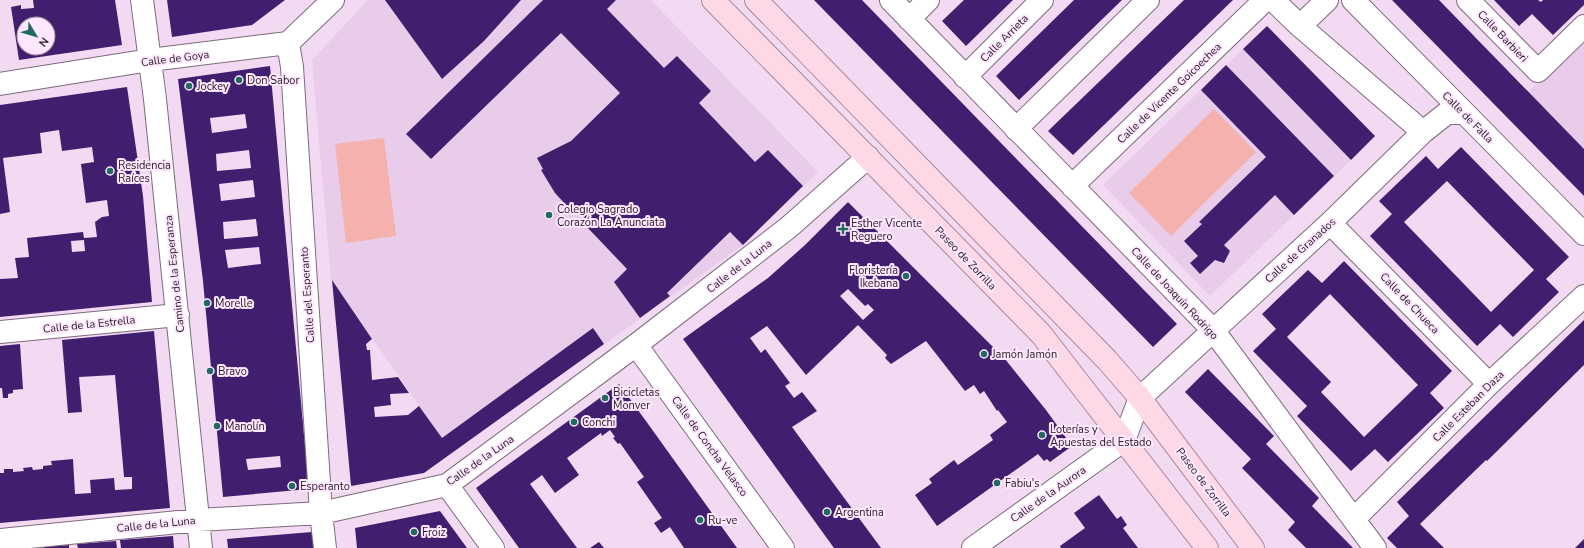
<svg xmlns="http://www.w3.org/2000/svg" width="1584" height="548" font-family="'Nunito Sans',sans-serif">
	<style>
		.built { fill: #e8cce9 }
		.green { fill: #f5b1ae }
		.building { fill: #40206e; fill-rule: evenodd }
		.lines { fill: none; stroke-linecap: round; stroke-linejoin: round }
		.minor-casing { stroke: #7e6a7e; stroke-width: 24 }
		.major-casing { stroke: #b08698; stroke-width: 24 }
		.minor { stroke: #fff; stroke-width: 22 }
		.major { stroke: #fdd9e7; stroke-width: 22 }
		.poi-dot { fill: #206a62; stroke: #ffe8ff; stroke-width: 1.5 }
		.labels { text-anchor: middle; stroke-width: 4; stroke-linejoin: round; paint-order: stroke }
		.street-label { font-size: 11px; fill: #241b24; stroke: #ffe8ff }
		.poi-label { font-size: 11px; fill: #241b24; stroke: #ffe8ff; text-anchor: start }
	</style>
	<rect width="100%" height="100%" fill="#f2dbf2"/>
	<path class="built" d="M 368,0 L 385,0 L 442,79 L 484,41 L 521,0 L 651,0 L 818,172 L 743,245 L 452,453 L 331,279 L 312,60 Z
		M 1584,37 L 1584,149 L 1528,92 Z
		M 1243,49 L 1351,160 L 1210,296 L 1103,185 Z"/>
	<path class="green" d="M 1214,109 L 1256,152 L 1171,236 L 1129,193 Z
		M 384,138 L 396,236 L 346,243 L 335,144 Z"/>
	<path class="building" d="M 33,0 L 115,0 L 122,45 L 19,60 L 11,7 L 21,5 L 21,9 L 34,8 ZM 24,24 L 48,24 L 48,48 L 24,48 Z
		M 167,0 L 285,0 L 252,25 L 172,37 Z
		M 385,0 L 521,0 L 484,41 L 442,79 Z
		M 543,0 L 616,0 L 607,9 L 664,68 L 677,56 L 711,91 L 699,103 L 755,162 L 768,150 L 803,186 L 743,245 L 730,232 L 667,293 L 670,296 L 640,318 L 614,282 L 627,269 L 587,227 L 591,222 L 567,206 L 555,193 L 541,170 L 543,169 L 537,158 L 571,141 L 620,93 L 561,33 L 431,159 L 406,134 Z
		M 814,0 L 862,0 L 1177,324 L 1153,347 Z
		M 964,0 L 1013,0 L 966,46 L 942,21 Z
		M 1074,0 L 1122,0 L 1019,100 L 996,76 Z
		M 1184,0 L 1233,0 L 1073,155 L 1048,131 Z
		M 1392,0 L 1439,0 L 1584,149 L 1584,196 Z
		M 1494,0 L 1538,0 L 1541,2 L 1543,0 L 1584,0 L 1584,5 L 1553,35 L 1532,14 L 1519,26 Z
		M 1267,26 L 1375,136 L 1351,160 L 1243,49 Z
		M 1226,65 L 1334,176 L 1294,215 L 1275,195 L 1224,245 L 1230,251 L 1224,263 L 1215,260 L 1200,274 L 1190,263 L 1198,256 L 1184,241 L 1202,224 L 1199,222 L 1266,157 L 1201,90 Z
		M 270,66 L 309,489 L 223,497 L 203,281 L 178,79 ZM 245,114 L 247,128 L 212,133 L 210,118 ZM 249,150 L 251,168 L 217,171 L 216,154 ZM 253,180 L 255,197 L 221,201 L 219,184 ZM 256,219 L 258,236 L 224,239 L 223,222 ZM 259,247 L 261,264 L 228,268 L 225,250 ZM 280,456 L 281,467 L 248,470 L 246,459 Z
		M 127,87 L 143,196 L 152,302 L 0,317 L 0,279 L 18,278 L 15,258 L 29,257 L 27,238 L 83,232 L 84,238 L 97,237 L 95,222 L 102,217 L 109,216 L 107,200 L 86,203 L 81,164 L 94,162 L 92,147 L 62,151 L 59,130 L 40,133 L 42,153 L 3,158 L 10,212 L 0,214 L 0,105 ZM 84,240 L 85,251 L 72,252 L 71,241 Z
		M 1461,147 L 1569,257 L 1546,279 L 1559,292 L 1513,337 L 1500,324 L 1477,346 L 1370,236 L 1392,214 L 1379,201 L 1403,178 L 1426,156 L 1438,169 ZM 1447,181 L 1534,270 L 1491,312 L 1404,222 Z
		M 848,202 L 1005,359 L 1046,410 L 1072,446 L 1050,462 L 1047,459 L 1044,461 L 1038,454 L 937,526 L 915,495 L 932,483 L 929,479 L 954,460 L 958,465 L 993,440 L 990,435 L 1007,422 L 998,410 L 997,411 L 984,391 L 980,394 L 974,385 L 965,391 L 926,341 L 891,364 L 885,358 L 887,355 L 858,325 L 806,375 L 767,326 L 750,338 L 761,353 L 765,349 L 790,383 L 785,386 L 794,398 L 802,392 L 817,411 L 792,427 L 881,548 L 834,548 L 683,339 L 768,278 L 805,245 ZM 848,289 L 865,306 L 868,304 L 874,310 L 863,320 L 840,296 Z
		M 1344,261 L 1452,371 L 1430,393 L 1444,408 L 1388,462 L 1375,449 L 1351,471 L 1297,416 L 1307,406 L 1253,351 L 1276,329 L 1262,314 L 1308,270 L 1322,283 ZM 1330,294 L 1418,385 L 1364,437 L 1321,392 L 1331,382 L 1287,337 Z
		M 332,280 L 372,339 L 366,344 L 367,350 L 370,350 L 372,380 L 398,377 L 409,393 L 390,394 L 391,405 L 374,407 L 375,417 L 408,415 L 419,406 L 442,438 L 593,328 L 604,344 L 424,473 L 351,486 Z
		M 1584,320 L 1584,365 L 1487,461 L 1486,460 L 1420,524 L 1444,548 L 1397,548 L 1387,538 L 1409,516 L 1397,502 Z
		M 154,331 L 170,508 L 0,523 L 0,473 L 4,473 L 4,469 L 13,469 L 13,472 L 24,471 L 23,468 L 32,467 L 33,470 L 43,469 L 43,466 L 52,465 L 51,461 L 73,459 L 75,494 L 91,493 L 90,480 L 114,478 L 115,490 L 132,489 L 132,477 L 124,477 L 115,375 L 79,377 L 82,412 L 68,413 L 62,340 Z
		M 20,344 L 23,389 L 13,390 L 13,393 L 8,394 L 8,398 L 3,398 L 2,388 L 0,388 L 0,346 Z
		M 1208,369 L 1274,436 L 1266,444 L 1319,498 L 1312,506 L 1353,548 L 1306,548 L 1288,530 L 1295,522 L 1242,468 L 1251,459 L 1185,392 Z
		M 619,384 L 651,428 L 737,548 L 684,548 L 670,527 L 661,533 L 654,523 L 662,518 L 637,482 L 644,477 L 620,443 L 618,444 L 613,438 L 615,437 L 610,430 L 602,436 L 601,433 L 567,458 L 579,475 L 555,493 L 542,475 L 530,484 L 577,548 L 519,548 L 476,488 Z
		M 1099,495 L 1117,519 L 1121,516 L 1127,525 L 1123,528 L 1138,548 L 1061,548 L 1060,546 L 1085,528 L 1074,513 Z
		M 440,511 L 467,548 L 357,548 L 355,528 Z
		M 312,532 L 314,548 L 228,548 L 227,539 Z
		M 173,536 L 174,548 L 121,548 L 120,540 Z
		M 1584,539 L 1584,548 L 1575,548 Z
		M 116,541 L 117,548 L 78,548 L 77,544 Z
		M 599,542 L 604,548 L 590,548 Z
		M 69,545 L 69,548 L 44,548 L 43,547 Z"/>
	<g class="lines">
		<g class="minor-casing">
			<path id="minor" d="M 142,0 L 155,99 L 201,548
				M 891,0 L 1213,330 L 1375,548
				M 1273,0 L 1300,26 L 1423,132
				M 1353,0 L 1584,234
				M 1468,0 L 1538,71 L 1584,26
				M 909,19 L 928,0
				M 1300,26 L 1327,0
				M 288,43 L 292,67 L 321,513 L 325,548
				M 965,77 L 1042,0
				M 0,84 L 150,60 L 288,43 L 333,0
				M 1016,129 L 1148,0
				M 1072,186 L 1265,0
				M 1330,223 L 1489,384
				M 0,332 L 178,315
				M 636,345 L 783,548
				M 447,485 L 493,548
				M 1354,519 L 1489,384 L 1584,296
				M 0,540 L 198,520 L 321,513 L 447,485 L 636,345 L 789,227 L 868,157
				M 973,548 L 1124,440 L 1140,398 L 1330,223 L 1423,132 L 1447,113 L 1464,113"/>
		</g>
		<g class="major-casing">
			<path id="major" d="M 713,0 L 1041,334 L 1207,548
				M 756,0 L 1107,360 L 1140,398 L 1253,548"/>
		</g>
		<use href="#minor" class="minor"/>
		<use href="#major" class="major"/>
	</g>
	<g class="poi-dot">
		<circle cx="239" cy="80" r="4"/>
		<circle cx="189" cy="86" r="4"/>
		<circle cx="110" cy="171" r="4"/>
		<circle cx="549" cy="215" r="4"/>
		<path d="M841 223h4v4h4v4h-4v4h-4v-4h-4v-4h4z"/>
		<circle cx="906" cy="276" r="4"/>
		<circle cx="207" cy="303" r="4"/>
		<circle cx="984" cy="354" r="4"/>
		<circle cx="210" cy="371" r="4"/>
		<circle cx="605" cy="398" r="4"/>
		<circle cx="574" cy="422" r="4"/>
		<circle cx="217" cy="426" r="4"/>
		<circle cx="1042" cy="435" r="4"/>
		<circle cx="997" cy="483" r="4"/>
		<circle cx="292" cy="486" r="4"/>
		<circle cx="827" cy="512" r="4"/>
		<circle cx="700" cy="520" r="4"/>
		<circle cx="414" cy="532" r="4"/>
	</g>
	<g class="labels">
		<g class="street-label">
			<text transform="translate(1503 36) rotate(46)" y="4">Calle Barbieri</text>
			<text transform="translate(1004 38) rotate(-45)" y="4">Calle Arrieta</text>
			<text transform="translate(175 58) rotate(-7)" y="4">Calle de Goya</text>
			<text transform="translate(1169 93) rotate(-44)" y="4">Calle de Vicente Goicoechea</text>
			<text transform="translate(1468 117) rotate(45)" y="4">Calle de Falla</text>
			<text transform="translate(1300 250) rotate(-42)" y="4">Calle de Granados</text>
			<text transform="translate(966 258) rotate(46)" y="4">Paseo de Zorrilla</text>
			<text transform="translate(739 266) rotate(-38)" y="4">Calle de la Luna</text>
			<text transform="translate(174 274) rotate(-96)" y="4">Camino de la Esperanza</text>
			<text transform="translate(1175 293) rotate(47)" y="4">Calle de Joaquín Rodrigo</text>
			<text transform="translate(307 295) rotate(-94)" y="4">Calle del Esperanto</text>
			<text transform="translate(1410 303) rotate(46)" y="4">Calle de Chueca</text>
			<text transform="translate(89 324) rotate(-6)" y="4">Calle de la Estrella</text>
			<text transform="translate(1468 406) rotate(-45)" y="4">Calle Esteban Daza</text>
			<text transform="translate(710 446) rotate(54)" y="4">Calle de Concha Velasco</text>
			<text transform="translate(480 460) rotate(-35)" y="4">Calle de la Luna</text>
			<text transform="translate(1204 482) rotate(53)" y="4">Paseo de Zorrilla</text>
			<text transform="translate(1048 494) rotate(-35)" y="4">Calle de la Aurora</text>
			<text transform="translate(156 524) rotate(-6)" y="4">Calle de la Luna</text>
		</g>
		<g class="poi-label">
			<text x="247" y="84">Don Sabor</text>
			<text x="197" y="90">Jockey</text>
			<text x="118" y="169">Residencia<tspan x="118" dy="13">Raíces</tspan></text>
			<text x="557" y="213">Colegio Sagrado<tspan x="557" dy="13">Corazón La Anunciata</tspan></text>
			<text x="851" y="227">Esther Vicente<tspan x="851" dy="13">Reguero</tspan></text>
			<text x="898" y="274" text-anchor="end">Floristería<tspan x="898" dy="13">Ikebana</tspan></text>
			<text x="215" y="307">Morelle</text>
			<text x="992" y="358">Jamón Jamón</text>
			<text x="218" y="375">Bravo</text>
			<text x="613" y="396">Bicicletas<tspan x="613" dy="13">Monver</tspan></text>
			<text x="582" y="426">Conchi</text>
			<text x="225" y="430">Manolín</text>
			<text x="1050" y="433">Loterías y<tspan x="1050" dy="13">Apuestas del Estado</tspan></text>
			<text x="1005" y="487">Fabiu's</text>
			<text x="300" y="490">Esperanto</text>
			<text x="835" y="516">Argentina</text>
			<text x="708" y="524">Ru-ve</text>
			<text x="422" y="536">Froiz</text>
		</g>
	</g>
	<g transform="translate(36 36) rotate(128)"><circle r="19" fill="#ffe8ff" stroke="#a796a7"/>
	<path d="M0-3L7 15L0 10L-7 15Z" fill="#206a62"/>
	<text y="-6" font-size="11" font-weight="bold" text-anchor="middle" fill="#241b24">N</text>
	</g>
</svg>
